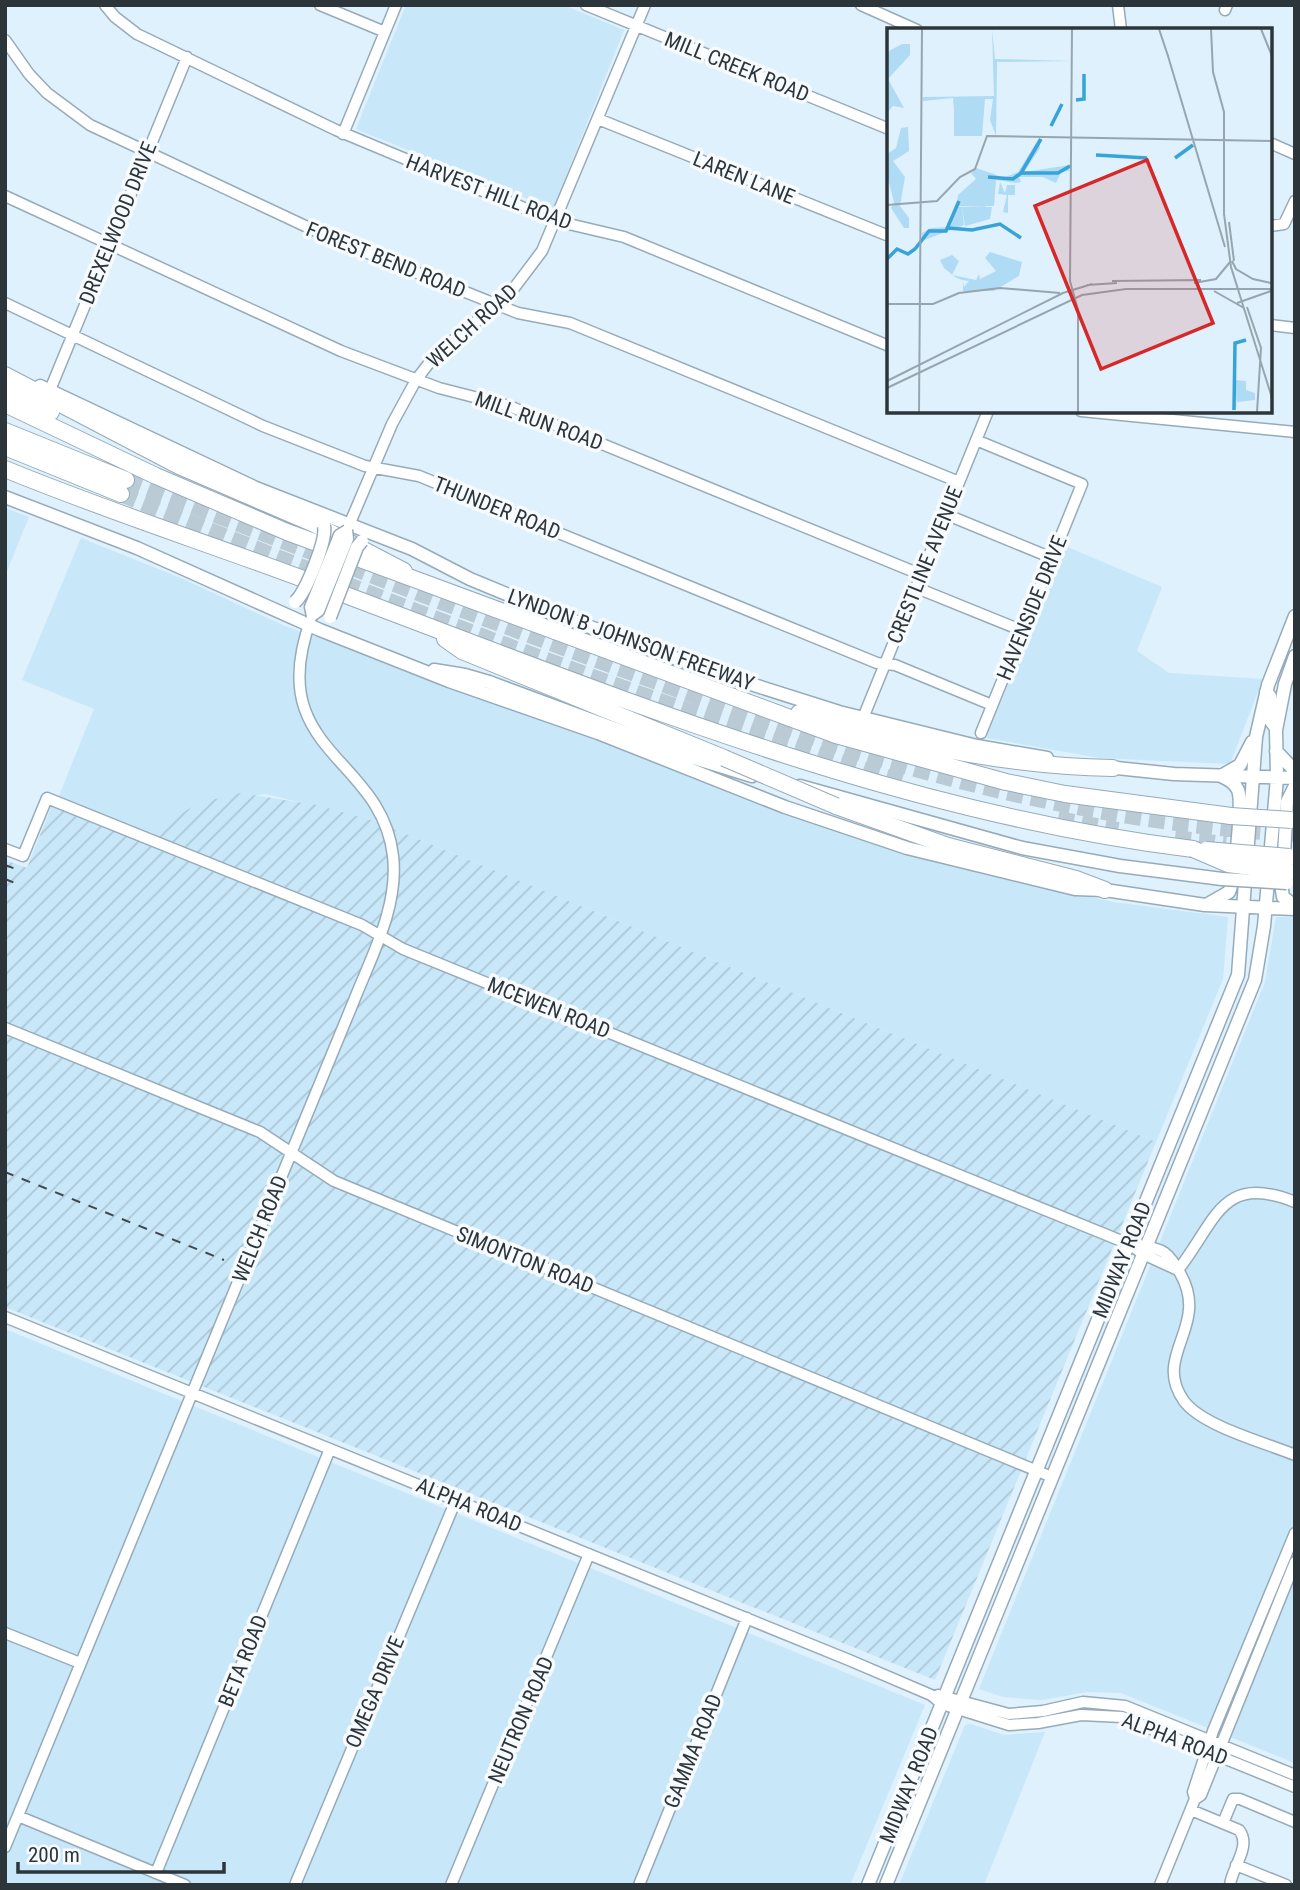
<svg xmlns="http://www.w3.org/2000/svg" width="1300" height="1890" font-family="'Roboto Condensed',sans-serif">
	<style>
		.built { fill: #c8e7f9 }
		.industrial { fill: url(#industrial-furrows) }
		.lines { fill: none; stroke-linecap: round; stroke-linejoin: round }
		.highway-tunnel { stroke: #bacbd5; stroke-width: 16; stroke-dasharray: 16 8; stroke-linecap: butt }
		.minor-casing { stroke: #96abb9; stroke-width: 13 }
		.major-casing { stroke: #96abb9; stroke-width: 15 }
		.highway-casing { stroke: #96abb9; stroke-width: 18 }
		.minor { stroke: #fff; stroke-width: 10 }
		.major { stroke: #fff; stroke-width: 12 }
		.highway { stroke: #fff; stroke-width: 16 }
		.rail { stroke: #3e484e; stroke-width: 2; stroke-dasharray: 9 9; stroke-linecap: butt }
		.minor-bridge-casing { stroke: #96abb9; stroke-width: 13; stroke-linecap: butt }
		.major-bridge-casing { stroke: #96abb9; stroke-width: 15; stroke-linecap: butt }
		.highway-bridge-casing { stroke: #96abb9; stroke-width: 18; stroke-linecap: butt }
		.minor-bridge { stroke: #fff; stroke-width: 10 }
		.major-bridge { stroke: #fff; stroke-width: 12 }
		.highway-bridge { stroke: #fff; stroke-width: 16 }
		.labels { text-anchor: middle; stroke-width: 7; stroke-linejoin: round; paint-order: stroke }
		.street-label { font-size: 21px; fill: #2c353a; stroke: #f7fbfe }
		.inset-river { fill: none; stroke: #37a3d8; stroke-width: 3.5 }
		.inset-road { fill: none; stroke: #97a6ae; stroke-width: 2 }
		.view { fill: #d62828; fill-opacity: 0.15; stroke: #d62828; stroke-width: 3.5 }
		.inset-edge { fill: none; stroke: #2c353a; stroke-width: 3.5 }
	</style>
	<defs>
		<pattern id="industrial-furrows" width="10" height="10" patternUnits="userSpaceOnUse" patternTransform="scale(1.75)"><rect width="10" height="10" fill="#c8e7f9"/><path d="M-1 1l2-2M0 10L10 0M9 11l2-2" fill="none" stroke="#acc7d6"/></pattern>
	</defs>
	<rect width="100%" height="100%" fill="#def1fc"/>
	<path class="built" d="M 406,5 L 563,5 L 624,30 L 553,209 L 356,129 Z
		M 5,508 L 29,517 L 5,576 Z
		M 81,538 L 183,579 L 285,626 L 995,875 L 1113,902 L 1228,917 L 1223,979 L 1156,1142 L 374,821 L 266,794 L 199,803 L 169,820 L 155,834 L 59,796 L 94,709 L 22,680 Z
		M 1065,546 L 1162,587 L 1137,651 L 1169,673 L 1263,679 L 1230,764 L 1100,758 L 986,738 Z
		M 1276,917 L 1295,917 L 1295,1763 L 1121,1693 L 1087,1692 L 1042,1700 L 1003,1697 L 979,1689 L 1265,982 Z
		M 5,1329 L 925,1705 L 850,1885 L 5,1885 Z
		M 971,1724 L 1004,1735 L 1045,1732 L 984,1885 L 899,1885 L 965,1725 Z"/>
	<path class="industrial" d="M 240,793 L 317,805 L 374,821 L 1156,1142 L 935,1680 L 5,1307 L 5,860 L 27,868 L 56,795 L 154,834 L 169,820 L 199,803 Z"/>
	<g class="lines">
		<path class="highway-tunnel" d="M 126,480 C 293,545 459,610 627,671 C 723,706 820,743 919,770 C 1041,804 1168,827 1295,834
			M 121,494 C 377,599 639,699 903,782
			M 1058,819 L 1118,830
			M 1175,838 L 1226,844"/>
		<g class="minor-casing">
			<path id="minor" d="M 105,5 L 115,17 L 137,34 L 336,130 L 439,173 L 556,221 L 624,237 L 889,346
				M 320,5 L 385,32
				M 586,5 L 889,129
				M 861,5 L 917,30
				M 1118,5 L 1121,30
				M 1225,10 L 1227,5
				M 5,40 L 29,74 L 47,93 L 90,125 L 335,240 L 518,313 L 570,323 L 959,482
				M 598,119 L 889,236
				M 343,134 L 396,5
				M 1270,143 L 1295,154
				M 5,196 L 341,351 L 439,388 L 509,406 L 922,575
				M 1270,226 L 1284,224 L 1295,201
				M 5,303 L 263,426 L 365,466 L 419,476 L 877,663 L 895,665 L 992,705
				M 1270,325 L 1295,328
				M 50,390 L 187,57
				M 1081,411 L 1295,432
				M 976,440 L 1082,484 L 981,733
				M 945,514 L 1052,558
				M 347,530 L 392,424 L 416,380 L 436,354 L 508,296 L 542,251 L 645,5
				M 917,588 L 1023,631
				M 863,718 L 988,411
				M 5,849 L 23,856 L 47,798 L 362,925 L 403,949 L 1129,1244 L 1143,1254 L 1178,1270
				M 5,1028 L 260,1132 L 334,1181 L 1052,1477
				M 1139,1245 C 1164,1249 1168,1252 1180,1273 C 1211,1327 1151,1355 1184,1401 C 1202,1426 1266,1443 1295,1455
				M 1178,1270 C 1216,1222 1221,1172 1295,1202
				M 5,1317 L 849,1660 L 931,1695 L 942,1704 L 1009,1725 L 1038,1723 L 1081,1715 L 1122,1717 L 1295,1787
				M 5,1633 L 80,1663
				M 938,1695 L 1009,1714 L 1043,1711 L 1083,1702 L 1125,1706 L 1295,1775
				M 1195,1799 L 1201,1795 L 1295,1562
				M 1191,1810 L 1239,1830 C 1252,1846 1232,1867 1230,1885
				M 18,1816 L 185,1885
				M 1223,1823 L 1233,1799 L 1240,1799 L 1295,1822
				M 5,1847 L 353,1003 C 371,957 399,907 393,856 C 382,756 262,752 311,619
				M 1236,1865 L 1286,1885
				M 156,1873 L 330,1449
				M 295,1885 L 456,1500
				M 451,1885 L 589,1554
				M 639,1885 L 747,1618
				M 1160,1885 L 1195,1799 L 1193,1792 L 1213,1731 L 1295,1533"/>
		</g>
		<g class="major-casing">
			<path id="major" d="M 40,386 L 256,488 L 412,549 L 470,579 L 552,613 L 710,671 L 839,712 L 977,746 L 1047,758
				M 5,497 L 137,548 L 320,630 L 449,681 L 598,733 L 785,807 L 907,848 L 1075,889 L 1105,890 L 1205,905 L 1295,909
				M 434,670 L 465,675 L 489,682 L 694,758 L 752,776
				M 1266,692 L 1270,696 L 1270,720 L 1275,727
				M 1276,751 L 1295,771
				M 1107,767 L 1174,774 L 1295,778
				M 1221,776 L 1240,765 L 1252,742
				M 800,786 L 1022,848 L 1120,866 L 1222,879
				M 1295,786 L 1287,802 L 1282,890 L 1283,897 L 1295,906
				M 1208,904 L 1229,892 C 1235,879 1243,803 1238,790 C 1235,783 1228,779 1221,776
				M 868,1885 L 1238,975 L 1256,737 L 1268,685 L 1295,616
				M 886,1885 L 1255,980 L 1264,926 L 1277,778 L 1276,730 L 1285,684 L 1295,656"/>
		</g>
		<g class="highway-casing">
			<path id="highway" d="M 5,375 L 179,466 L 314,524 L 404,571
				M 5,391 L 51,412
				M 5,404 L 156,476 L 287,532 L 836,735 L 1006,782 L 1065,794 L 1231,816
				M 5,431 L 126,480
				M 5,447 L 121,494
				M 5,469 C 114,514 226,549 335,591 C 615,696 895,813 1193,849
				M 445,639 L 462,651 L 724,758
				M 799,713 C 834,716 870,732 904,740 C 973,757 1042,767 1113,768
				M 836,806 L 948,846 L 1076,879 L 1105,890"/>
		</g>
		<use href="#minor" class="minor"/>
		<use href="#major" class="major"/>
		<use href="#highway" class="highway"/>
		<path class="rail" d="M 5,865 L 16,869
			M 5,879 L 20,885
			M 5,1172 L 224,1260"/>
		<g class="minor-bridge-casing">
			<path id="minor-bridge" d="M 312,616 L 310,607 L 339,535 L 347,530
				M 312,616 L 319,611 L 348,539 L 347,530"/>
		</g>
		<g class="major-bridge-casing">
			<path id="major-bridge" d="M 295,602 C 306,592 327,540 324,526
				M 330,617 L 357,547 L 362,541
				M 1222,879 L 1287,883"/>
		</g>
		<g class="highway-bridge-casing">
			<path id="highway-bridge" d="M 724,758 L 836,806
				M 1231,816 L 1291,820
				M 1193,849 L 1228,864 L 1289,872
				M 1206,850 L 1289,857"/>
		</g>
		<use href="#minor-bridge" class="minor-bridge"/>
		<use href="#major-bridge" class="major-bridge"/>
		<use href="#highway-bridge" class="highway-bridge"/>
	</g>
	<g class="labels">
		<g class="street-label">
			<text transform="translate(737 67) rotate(22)" y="7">MILL CREEK ROAD</text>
			<text transform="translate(744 178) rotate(22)" y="7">LAREN LANE</text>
			<text transform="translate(489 192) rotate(21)" y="7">HARVEST HILL ROAD</text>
			<text transform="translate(118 223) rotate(-68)" y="7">DREXELWOOD DRIVE</text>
			<text transform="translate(386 260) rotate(22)" y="7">FOREST BEND ROAD</text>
			<text transform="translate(472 326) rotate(-42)" y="7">WELCH ROAD</text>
			<text transform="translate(539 421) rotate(20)" y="7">MILL RUN ROAD</text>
			<text transform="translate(497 508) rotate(22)" y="7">THUNDER ROAD</text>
			<text transform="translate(925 565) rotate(-68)" y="7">CRESTLINE AVENUE</text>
			<text transform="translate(1032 608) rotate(-68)" y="7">HAVENSIDE DRIVE</text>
			<text transform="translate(631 640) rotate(20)" y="7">LYNDON B JOHNSON FREEWAY</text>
			<text transform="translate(549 1008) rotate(22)" y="7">MCEWEN ROAD</text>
			<text transform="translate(260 1229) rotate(-68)" y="7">WELCH ROAD</text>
			<text transform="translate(525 1260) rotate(22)" y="7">SIMONTON ROAD</text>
			<text transform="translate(1122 1260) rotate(-68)" y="7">MIDWAY ROAD</text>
			<text transform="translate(469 1505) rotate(22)" y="7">ALPHA ROAD</text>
			<text transform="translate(243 1661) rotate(-68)" y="7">BETA ROAD</text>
			<text transform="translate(375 1692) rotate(-67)" y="7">OMEGA DRIVE</text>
			<text transform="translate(521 1720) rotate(-67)" y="7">NEUTRON ROAD</text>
			<text transform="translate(1175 1739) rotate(21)" y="7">ALPHA ROAD</text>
			<text transform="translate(693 1751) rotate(-68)" y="7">GAMMA ROAD</text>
			<text transform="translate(909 1785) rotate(-68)" y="7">MIDWAY ROAD</text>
		</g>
	</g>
	<g transform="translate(887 28)">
		<rect width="385" height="385" fill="#def1fc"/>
		<path d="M 15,16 L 23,16 L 23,27 L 1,51 L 17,80 L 6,78 L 0,85 L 0,29 L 2,23 ZM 21,99 L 22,123 L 6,133 L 18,149 L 13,178 L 22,190 L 22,200 L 17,200 L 4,180 L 7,174 L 0,147 L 0,126 L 9,120 L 14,100 ZM 75,179 L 105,179 L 103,191 L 78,198 ZM 103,224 L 135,234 L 132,248 L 107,263 L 76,263 L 76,254 L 77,259 L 82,253 L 75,252 L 68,249 L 57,240 L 53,232 L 65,227 L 72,233 L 65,247 L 89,252 L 92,246 L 93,251 L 109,243 L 98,230 Z" fill="#afdbf5"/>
		<path d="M 152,110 L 153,120 L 137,144 L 183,137 L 182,143 L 174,144 L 169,155 L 156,149 L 132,149 L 134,154 L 129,155 L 109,152 L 107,178 L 107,146 L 116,150 L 131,144 ZM 99,178 L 89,183 L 75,179 L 77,197 L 35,213 L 35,205 L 44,200 L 61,199 L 69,179 Z" fill="#afdbf5"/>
		<path d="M 105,1 L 108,31 L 184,33 L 110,34 L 109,108 L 103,92 L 106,71 L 68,71 L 67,82 L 66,70 L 36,73 L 36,69 L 107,68 ZM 89,140 L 107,146 L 107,178 L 70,178 L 71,167 L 89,151 L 84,145 Z" fill="#afdbf5"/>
		<path d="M 67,70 L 98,71 L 95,108 L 67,108 ZM 113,154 L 118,165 L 120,157 L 128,157 L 128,167 L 121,167 L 121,185 L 116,184 L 120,167 L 111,166 ZM 348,352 L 359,353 L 359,362 L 368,365 L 368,372 L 350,374 L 350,381 Z" fill="#afdbf5"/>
		<path class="inset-river" d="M 189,72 L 197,71 L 197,46M 164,98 L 175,76M 209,127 L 260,130M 288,130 L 306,117M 134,145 L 154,111M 101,149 L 126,151 L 134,145 L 171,145 L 183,138M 61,200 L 85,202 L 113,196 L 134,210M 0,231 L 10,221 L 21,226 L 28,221 L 42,203 L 59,203 L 72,173M 347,382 L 348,315 L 359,312"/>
		<path class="inset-road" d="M 185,1 L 183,253 L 191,282 L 191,384M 272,1 L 282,31M 324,1 L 326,44 L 337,84 L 337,186 L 344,239 L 385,370M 374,1 L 385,28M 281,28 L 338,219M 0,177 L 50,173 L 73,149 L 88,141 L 100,108 L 385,113M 342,194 L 347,233M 345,233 L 349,241 L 366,251 L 384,255M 225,253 L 314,252M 307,255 L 329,251 L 343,234M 200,257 L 230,255M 327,263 L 357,280M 350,275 L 384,263M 0,276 L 46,276 L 72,265 L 113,260 L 173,265M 360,279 L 374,320 L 370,384M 0,353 L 176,265 L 205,256M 0,360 L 195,267 L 239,261 L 385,261M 32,384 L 35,1"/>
		<path class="view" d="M 260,132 L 326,295 L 214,341 L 148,178 Z"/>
		<rect width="385" height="385" class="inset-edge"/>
	</g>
	<rect width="1300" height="1890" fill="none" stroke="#2c353a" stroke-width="14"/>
	<path d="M18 1862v10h206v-10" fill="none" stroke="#2c353a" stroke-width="3.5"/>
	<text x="28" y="1862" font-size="21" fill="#2c353a" stroke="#f7fbfe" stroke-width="5" paint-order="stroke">200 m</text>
</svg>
